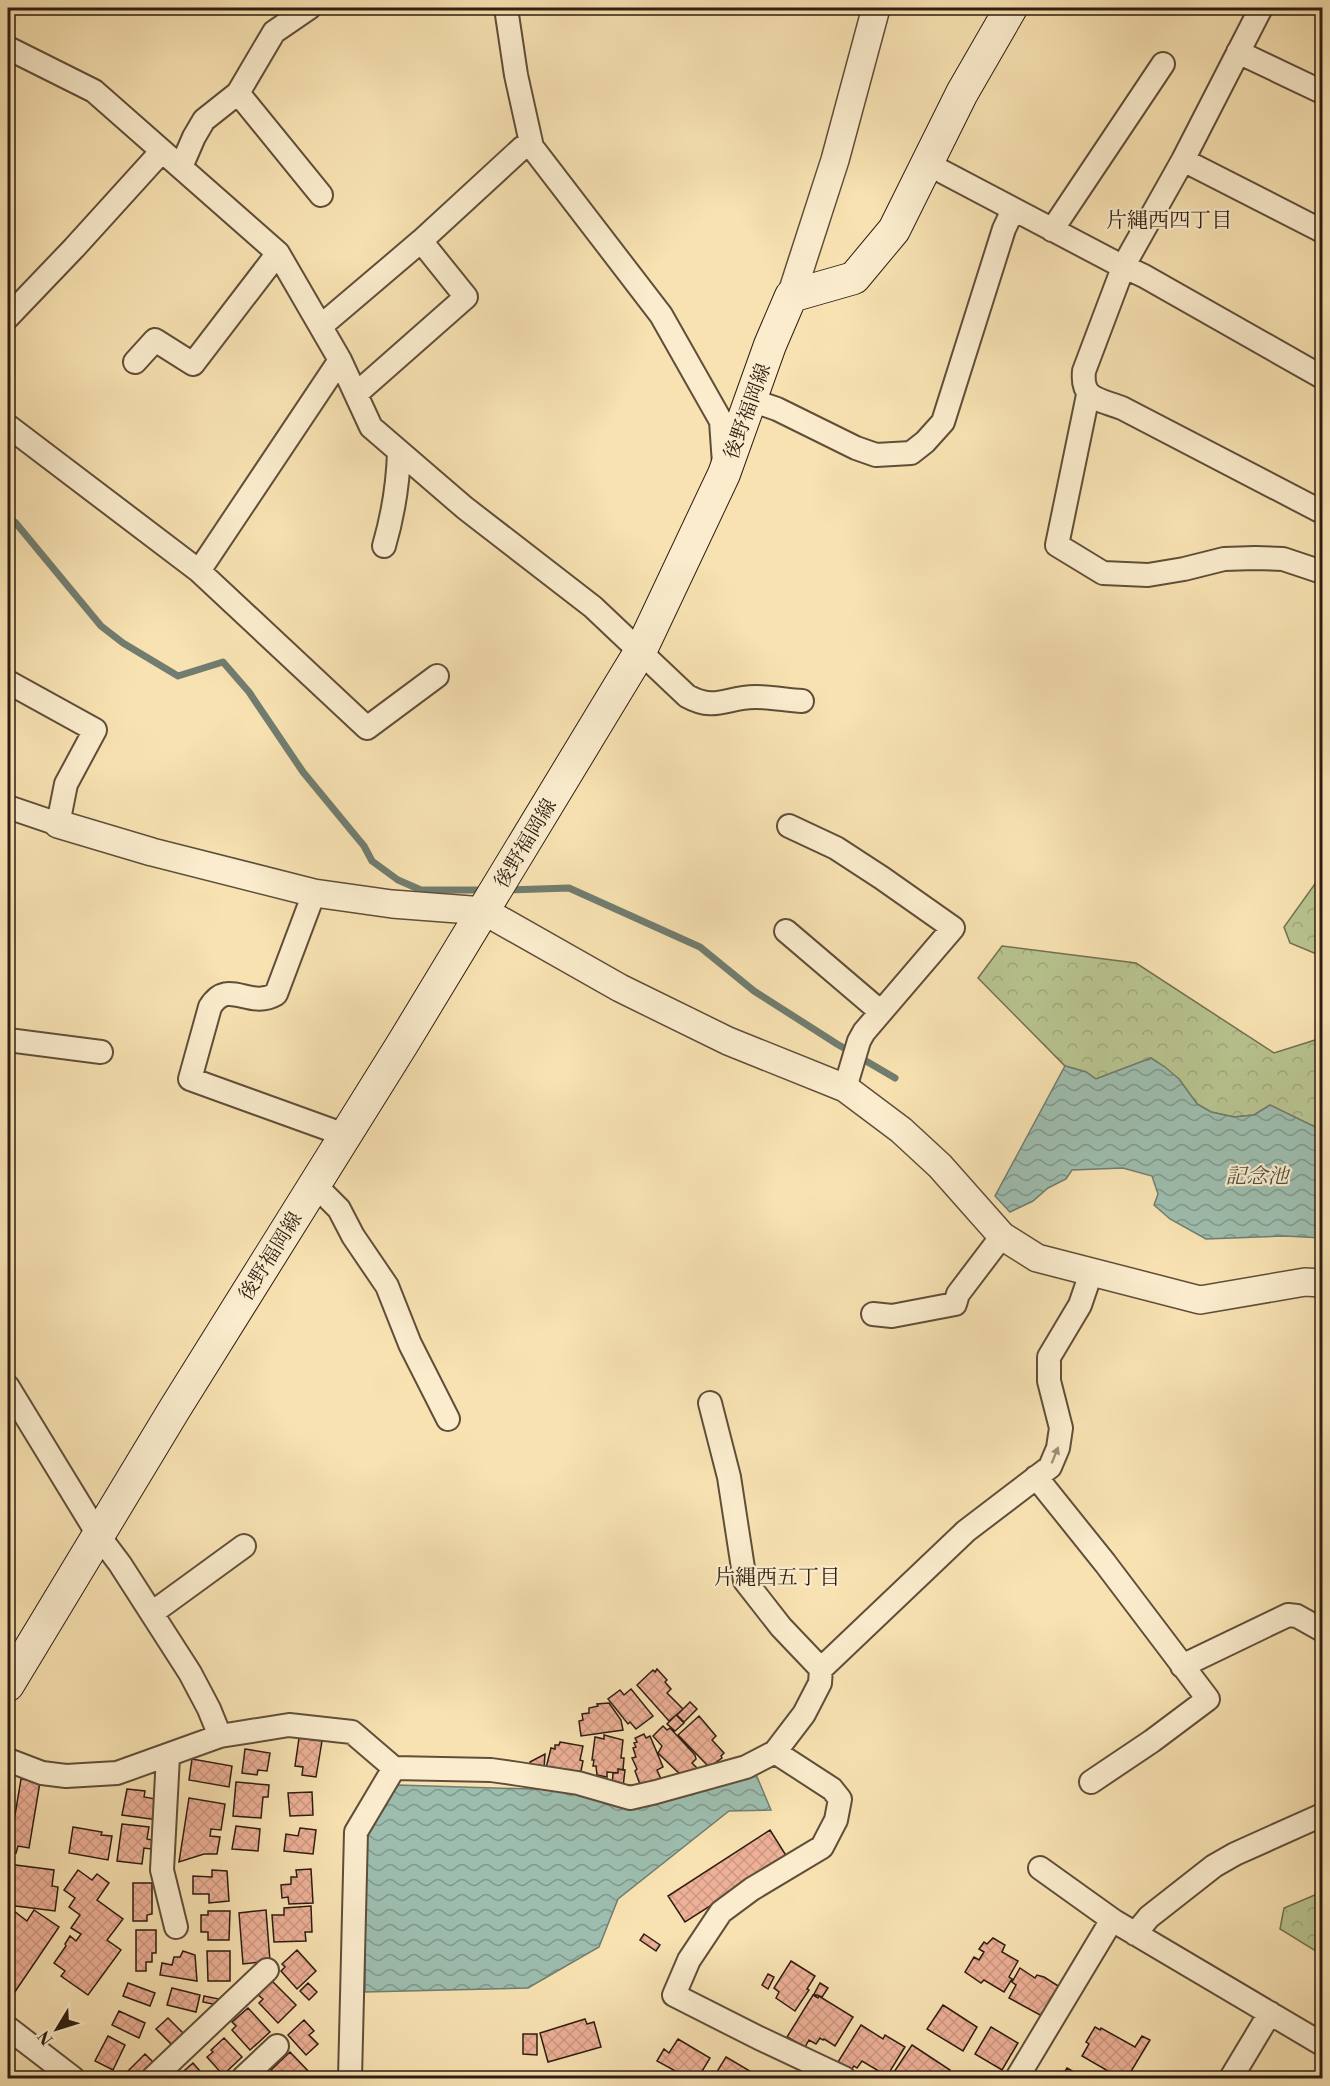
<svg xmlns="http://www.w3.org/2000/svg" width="1330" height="2086" font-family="'Libre Bodoni','Noto Serif JP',serif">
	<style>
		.forest { fill: url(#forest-crowns); stroke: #737051; stroke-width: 1.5 }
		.water { fill: url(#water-waves); stroke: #717d70; stroke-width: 1.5 }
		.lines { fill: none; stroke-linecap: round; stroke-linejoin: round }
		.stream { stroke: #717d70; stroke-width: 7 }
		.building { fill: url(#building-cross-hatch); stroke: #2e1d12; stroke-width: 1.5 }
		.minor-casing { stroke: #604e3a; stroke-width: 26 }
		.tertiary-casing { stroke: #604e3a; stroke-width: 30 }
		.secondary-casing { stroke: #2e1d12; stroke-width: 34 }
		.minor { stroke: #faeccd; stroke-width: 22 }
		.tertiary { stroke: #faeccd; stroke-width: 27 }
		.secondary { stroke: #faeccd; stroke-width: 32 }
		.oneway { fill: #9e8f79 }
		.labels { text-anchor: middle; stroke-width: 4.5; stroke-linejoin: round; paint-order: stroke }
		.street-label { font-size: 20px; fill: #2e1d12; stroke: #faeccd }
		.neighbourhood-label { font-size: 21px; fill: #2e1d12; stroke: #faeccd }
		.water-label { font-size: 21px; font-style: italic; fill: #4f4d41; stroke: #faeccd }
	</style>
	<defs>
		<pattern id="forest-crowns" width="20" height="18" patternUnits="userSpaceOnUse" patternTransform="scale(1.5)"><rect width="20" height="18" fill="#b8c490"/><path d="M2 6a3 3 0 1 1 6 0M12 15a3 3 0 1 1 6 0" fill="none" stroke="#9ea87b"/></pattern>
		<pattern id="water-waves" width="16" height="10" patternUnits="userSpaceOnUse" patternTransform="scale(1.5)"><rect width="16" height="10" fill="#9dbdae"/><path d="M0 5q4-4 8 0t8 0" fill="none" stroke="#80998c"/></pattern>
		<pattern id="building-cross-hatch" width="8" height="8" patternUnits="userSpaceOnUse" patternTransform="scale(1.5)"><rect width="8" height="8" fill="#eeb198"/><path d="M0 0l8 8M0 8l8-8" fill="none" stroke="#cc9882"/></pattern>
	</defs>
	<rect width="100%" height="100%" fill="#f8e2b2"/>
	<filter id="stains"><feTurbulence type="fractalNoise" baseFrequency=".00333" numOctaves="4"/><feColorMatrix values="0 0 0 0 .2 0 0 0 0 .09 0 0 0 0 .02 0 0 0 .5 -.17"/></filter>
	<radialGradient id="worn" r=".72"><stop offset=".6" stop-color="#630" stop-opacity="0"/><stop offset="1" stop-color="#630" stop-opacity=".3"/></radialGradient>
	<path class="forest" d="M 1322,874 L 1322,952 L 1314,953 L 1290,943 L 1284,927 Z
		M 1002,946 L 1136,963 L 1274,1053 L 1315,1040 L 1322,1030 L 1322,1127 L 1317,1128 L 1270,1105 L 1254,1115 L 1234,1117 L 1211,1112 L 1197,1104 L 1179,1079 L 1151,1058 L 1096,1079 L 1086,1072 L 1065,1066 L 978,978 Z
		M 1322,1892 L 1322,1955 L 1280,1929 L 1284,1908 Z"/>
	<path class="water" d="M 1151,1058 L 1165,1067 L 1179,1079 L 1197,1104 L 1211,1112 L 1234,1117 L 1254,1115 L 1270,1105 L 1317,1128 L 1322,1127 L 1322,1238 L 1285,1236 L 1206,1239 L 1170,1219 L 1154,1205 L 1158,1194 L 1152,1176 L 1123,1168 L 1072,1170 L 1066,1179 L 1048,1188 L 1033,1201 L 1010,1212 L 995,1196 L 1065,1066 L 1086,1072 L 1096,1079 Z
		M 755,1772 L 771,1810 L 729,1811 L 618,1899 L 599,1947 L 528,1988 L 365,1992 L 365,1833 L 398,1785 L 563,1790 L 634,1806 Z"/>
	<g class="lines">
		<path class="stream" d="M 8,520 L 15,522 L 101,626 L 123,643 L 178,676 L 223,662 L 249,692 L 303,772 L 364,846 L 372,861 L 398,880 L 421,890 L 484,890
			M 507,890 L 569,888 L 700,947 L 754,991 L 837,1044 L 895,1078"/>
	</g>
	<path class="building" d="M 657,1669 L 667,1680 L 665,1682 L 671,1689 L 667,1693 L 683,1709 L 669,1721 L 637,1685 L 653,1670 L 655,1672 Z
		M 631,1689 L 653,1716 L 636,1729 L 630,1722 L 628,1724 L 608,1699 L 620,1690 L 624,1695 Z
		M 690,1702 L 697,1709 L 684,1722 L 677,1715 Z
		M 609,1703 L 621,1720 L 623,1730 L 581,1736 L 579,1721 L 583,1720 L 582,1714 L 589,1713 L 589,1708 L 598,1706 L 597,1704 Z
		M 676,1715 L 684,1723 L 675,1731 L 667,1724 Z
		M 699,1716 L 716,1736 L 712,1740 L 724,1753 L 721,1756 L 722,1758 L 709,1767 L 678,1735 Z
		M 663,1726 L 667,1730 L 670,1728 L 695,1755 L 696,1759 L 692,1763 L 699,1770 L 684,1778 L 658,1753 L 662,1746 L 653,1736 Z
		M 644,1734 L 646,1738 L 650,1736 L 663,1767 L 657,1770 L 661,1779 L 641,1787 L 635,1771 L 637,1769 L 632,1758 L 636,1757 L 633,1748 L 636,1747 L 634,1743 L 637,1742 L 635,1738 Z
		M 604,1735 L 623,1740 L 621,1758 L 624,1758 L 623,1770 L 618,1769 L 618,1773 L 607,1772 L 607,1777 L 597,1775 L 596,1766 L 593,1766 L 594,1760 L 592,1760 L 595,1737 L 604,1739 Z
		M 299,1738 L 322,1741 L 316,1777 L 302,1775 L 303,1767 L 295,1766 Z
		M 560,1742 L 583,1746 L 580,1760 L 583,1761 L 580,1776 L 546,1768 L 551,1748 L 555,1749 L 555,1745 L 559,1745 Z
		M 245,1749 L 270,1753 L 267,1771 L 258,1770 L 257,1775 L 242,1773 Z
		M 545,1754 L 544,1768 L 532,1769 L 530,1762 Z
		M 192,1759 L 232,1766 L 229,1787 L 189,1780 Z
		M 618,1769 L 625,1770 L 623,1787 L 612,1786 L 613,1773 L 618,1773 Z
		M 21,1779 L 40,1782 L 29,1848 L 18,1846 L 16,1853 L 9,1851 Z
		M 236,1782 L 269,1785 L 268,1797 L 263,1797 L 261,1818 L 233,1816 Z
		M 127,1789 L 145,1791 L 144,1797 L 161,1800 L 158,1820 L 122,1815 Z
		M 312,1792 L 313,1815 L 290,1816 L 288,1793 Z
		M 189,1798 L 225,1804 L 221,1830 L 211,1829 L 210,1836 L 220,1837 L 217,1854 L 204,1854 L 179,1862 Z
		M 122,1824 L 149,1827 L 147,1839 L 152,1840 L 151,1849 L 144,1848 L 142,1864 L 117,1861 Z
		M 236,1826 L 260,1829 L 258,1851 L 232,1849 Z
		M 73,1827 L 102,1832 L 101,1835 L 112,1836 L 108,1860 L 69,1853 Z
		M 300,1828 L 316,1830 L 313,1854 L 284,1851 L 286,1834 L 298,1836 Z
		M 770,1830 L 787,1857 L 685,1922 L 668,1896 Z
		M 8,1864 L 54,1870 L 52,1886 L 58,1887 L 55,1911 L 8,1905 Z
		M 311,1869 L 313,1903 L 289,1904 L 288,1897 L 282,1898 L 281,1885 L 291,1884 L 291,1877 L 297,1877 L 296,1870 Z
		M 78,1870 L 92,1880 L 97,1874 L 109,1883 L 97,1900 L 123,1919 L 107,1940 L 121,1950 L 88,1995 L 61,1976 L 65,1971 L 54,1963 L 66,1946 L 65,1944 L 70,1936 L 76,1941 L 81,1934 L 71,1928 L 80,1915 L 69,1907 L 75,1898 L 64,1890 Z
		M 212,1870 L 227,1871 L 229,1901 L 209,1903 L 209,1894 L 193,1894 L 193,1876 L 212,1877 Z
		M 133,1883 L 152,1883 L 152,1914 L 147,1915 L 147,1921 L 133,1921 Z
		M 311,1906 L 312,1932 L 305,1932 L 306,1941 L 274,1942 L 272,1915 L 284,1915 L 284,1908 Z
		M 34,1910 L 59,1927 L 8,2002 L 8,1920 L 14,1911 L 27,1921 Z
		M 266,1910 L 270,1961 L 243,1964 L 239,1913 Z
		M 208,1911 L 230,1911 L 229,1940 L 208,1940 L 208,1932 L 201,1932 L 201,1915 L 208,1915 Z
		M 136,1930 L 156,1930 L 156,1953 L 152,1953 L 152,1962 L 146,1962 L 146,1971 L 136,1971 Z
		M 644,1934 L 660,1945 L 656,1951 L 640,1940 Z
		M 993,1938 L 1005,1945 L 1002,1952 L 1018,1961 L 1009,1977 L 1012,1979 L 1004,1992 L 984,1980 L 981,1983 L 965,1972 L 974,1957 L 979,1960 L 984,1952 L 979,1949 L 984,1942 L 987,1944 Z
		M 297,1950 L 316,1971 L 297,1989 L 281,1971 L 285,1967 L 282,1964 Z
		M 183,1951 L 195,1955 L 197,1981 L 160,1975 L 162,1963 L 172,1965 L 174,1957 L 180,1957 Z
		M 207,1951 L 230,1951 L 230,1981 L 208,1981 Z
		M 791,1961 L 815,1976 L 807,1989 L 809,1990 L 795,2011 L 776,1998 L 779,1992 L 774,1988 Z
		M 1020,1968 L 1035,1978 L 1037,1975 L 1044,1977 L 1063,1989 L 1042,2016 L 1009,1998 L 1016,1985 L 1012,1982 Z
		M 768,1974 L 774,1977 L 768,1989 L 762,1985 Z
		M 272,1981 L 296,2005 L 278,2023 L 259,2003 L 263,1999 L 258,1995 Z
		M 128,1983 L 155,1993 L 150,2006 L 123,1996 Z
		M 308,1983 L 317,1992 L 309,2000 L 300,1991 Z
		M 820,1983 L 828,1988 L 822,1997 L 814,1994 Z
		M 172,1988 L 200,1995 L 196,2012 L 167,2005 Z
		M 813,1995 L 818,1998 L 819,1996 L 853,2017 L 835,2046 L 824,2039 L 823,2040 L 820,2038 L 816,2044 L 809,2040 L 805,2047 L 787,2037 Z
		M 204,1996 L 219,1999 L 218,2005 L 203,2002 Z
		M 943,2005 L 977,2027 L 963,2051 L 927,2029 Z
		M 248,2008 L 270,2032 L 250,2050 L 232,2030 L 236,2026 L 232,2022 Z
		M 119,2011 L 145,2023 L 139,2038 L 112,2025 Z
		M 168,2018 L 184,2034 L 173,2046 L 156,2029 Z
		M 585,2019 L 587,2024 L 594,2022 L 601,2047 L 548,2062 L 540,2033 Z
		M 304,2020 L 314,2031 L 309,2035 L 318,2044 L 306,2055 L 288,2035 Z
		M 861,2025 L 883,2039 L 885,2035 L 905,2047 L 887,2076 L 862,2061 L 857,2068 L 854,2066 L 851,2070 L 838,2062 Z
		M 991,2027 L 1018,2043 L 1002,2070 L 975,2054 Z
		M 1095,2027 L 1100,2030 L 1101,2028 L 1135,2047 L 1142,2036 L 1150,2040 L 1127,2078 L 1120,2078 L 1082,2056 L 1089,2044 L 1086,2042 Z
		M 523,2034 L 537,2034 L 537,2055 L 523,2054 Z
		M 108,2036 L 125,2045 L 113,2070 L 95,2061 Z
		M 224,2038 L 242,2057 L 223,2075 L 207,2057 L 213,2052 L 211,2050 Z
		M 678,2039 L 710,2058 L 698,2078 L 688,2078 L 657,2061 L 664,2049 L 669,2053 Z
		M 912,2045 L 950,2070 L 944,2078 L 890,2078 Z
		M 290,2052 L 314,2077 L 312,2078 L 279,2078 L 271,2070 Z
		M 145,2054 L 156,2065 L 141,2078 L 127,2078 L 124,2075 Z
		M 726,2057 L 755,2074 L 753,2078 L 713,2078 Z
		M 193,2063 L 206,2078 L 180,2078 L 178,2076 Z
		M 1067,2068 L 1084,2078 L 1061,2078 Z"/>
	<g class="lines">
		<g class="minor-casing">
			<path id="minor" d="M 506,8 L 516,75 L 532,147 L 661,315 L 721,421 L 724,464
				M 1261,8 L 1183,160 L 1124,265 L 1084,371 C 1081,400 1099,399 1122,408 L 1322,512
				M 8,48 L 94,91 L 278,253 L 340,360 L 371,427 L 465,508 L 593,607 L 687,696 C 716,712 726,697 755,697 C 771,697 786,700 802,701
				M 1238,52 L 1322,92
				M 238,93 L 321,195
				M 1183,160 L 1322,231
				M 926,163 L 1114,262 L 1144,276 L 1322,377
				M 181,167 L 194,137 L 204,120 L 238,93 L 274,32 L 309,8
				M 1052,230 L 1163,64
				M 8,317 L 74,248 L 162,151
				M 321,326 L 421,241 L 522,148 L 531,144
				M 135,362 L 155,340 L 193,364 L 278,253
				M 356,394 L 466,297 L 421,241
				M 1088,395 L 1057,545 L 1103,573 L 1148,575 L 1184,569 L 1224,559 L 1255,558 L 1283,559 L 1322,572
				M 751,400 L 777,409 L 856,448 L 876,455 L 911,453 L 925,442 L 943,422 L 1004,229 L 1013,210
				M 8,426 L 199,571 L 340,360
				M 384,546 C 393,515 398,485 399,452
				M 199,571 L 367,728 L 437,676
				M 8,682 L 95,730 L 66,784 L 58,824 L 8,807
				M 789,826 L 836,848 L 882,878 L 953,928 L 864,1032 L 859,1041 L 845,1088
				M 314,893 L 276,994 C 249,1010 228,977 210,1007 L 190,1079 L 345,1135
				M 786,931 L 881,1012
				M 8,1040 L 101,1052
				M 315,1185 L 339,1209 L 353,1236 L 387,1286 L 410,1344 L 448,1419
				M 873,1314 L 892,1316 L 955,1304 L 958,1294 L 1002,1236
				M 8,1387 L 99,1536 L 120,1564 L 190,1673 L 209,1709 L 220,1736
				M 710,1403 L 729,1477 L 745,1581 L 781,1627 L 821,1669
				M 1036,1477 L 1105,1563 L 1208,1699 L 1152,1741 L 1091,1782
				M 152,1613 L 244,1546
				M 1182,1666 L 1288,1615 L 1297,1616 L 1322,1630
				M 775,1752 L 832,1789 L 840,1799 L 836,1820 L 822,1847 L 752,1889 L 721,1912 L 689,1960 L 674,1995 L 759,2038 L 844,2078
				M 168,1756 L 162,1870 L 176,1927
				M 8,1760 L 42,1773 L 66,1776 L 117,1773 L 220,1736 L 289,1725 L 352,1732 L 394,1768
				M 1114,1921 L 1322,2044
				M 1135,1934 L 1149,1917 L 1214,1866 L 1235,1854 L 1322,1815
				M 8,2028 L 73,2078
				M 153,2078 L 267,1970
				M 243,2078 L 277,2046
				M 350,2078 L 356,1832 L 394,1768 L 491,1770 L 519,1774 L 578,1783 L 630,1798 L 656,1792 L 746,1767 L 775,1752 L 804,1714 L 820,1683 L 821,1669 L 966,1531 L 1050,1467 L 1058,1448 L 1061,1428 L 1049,1381 L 1049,1357 L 1080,1305 L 1091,1273
				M 1017,2078 L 1107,1928 L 1114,1921 L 1040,1868
				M 1231,2078 L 1270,2013"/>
		</g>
		<g class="tertiary-casing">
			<path id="tertiary" d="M 791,296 L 835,160 L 876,8
				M 58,824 L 152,852 L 314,893 L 392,904 L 484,911 L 620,988 L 728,1041 L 845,1088 L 901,1130 L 940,1166 L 1002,1236 L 1037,1258 L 1200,1300 L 1305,1282 L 1322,1283"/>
		</g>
		<g class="secondary-casing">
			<path id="secondary" d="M 8,1685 L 174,1410 L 403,1043 L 640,652 L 724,474 L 770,345 L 791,296 L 854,278 L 894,230 L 962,93 L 1011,8"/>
		</g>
		<use href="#minor" class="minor"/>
		<use href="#tertiary" class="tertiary"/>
		<use href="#secondary" class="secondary"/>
	</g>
	<defs><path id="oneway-solid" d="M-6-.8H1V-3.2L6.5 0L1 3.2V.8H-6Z" transform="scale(1.5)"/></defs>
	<use class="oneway" href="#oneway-solid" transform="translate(1055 1455) rotate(-68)"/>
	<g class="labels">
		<g class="street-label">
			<text transform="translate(747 411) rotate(-70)" y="7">後野福岡線</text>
			<text transform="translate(525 843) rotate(-59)" y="7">後野福岡線</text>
			<text transform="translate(270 1256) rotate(-58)" y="7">後野福岡線</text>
		</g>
		<g class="neighbourhood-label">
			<text x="1169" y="227">片縄西四丁目</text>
			<text x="777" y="1584">片縄西五丁目</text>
		</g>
		<g class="water-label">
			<text x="1257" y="1183">記念池</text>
		</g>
	</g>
	<rect width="1330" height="2086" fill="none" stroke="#f8e2b2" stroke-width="30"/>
	<rect x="9" y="9" width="1312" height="2068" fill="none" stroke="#2e1d12" stroke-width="3"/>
	<rect x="15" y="15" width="1300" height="2056" fill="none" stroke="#2e1d12" stroke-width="1.5"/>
	<g transform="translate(57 2029) rotate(232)" stroke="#faeccd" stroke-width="4.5" paint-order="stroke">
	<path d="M0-4.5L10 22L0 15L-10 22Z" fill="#2e1d12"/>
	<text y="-9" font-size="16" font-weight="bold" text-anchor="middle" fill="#2e1d12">N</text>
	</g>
	<rect width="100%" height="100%" filter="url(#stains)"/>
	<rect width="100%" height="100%" fill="url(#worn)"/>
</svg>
